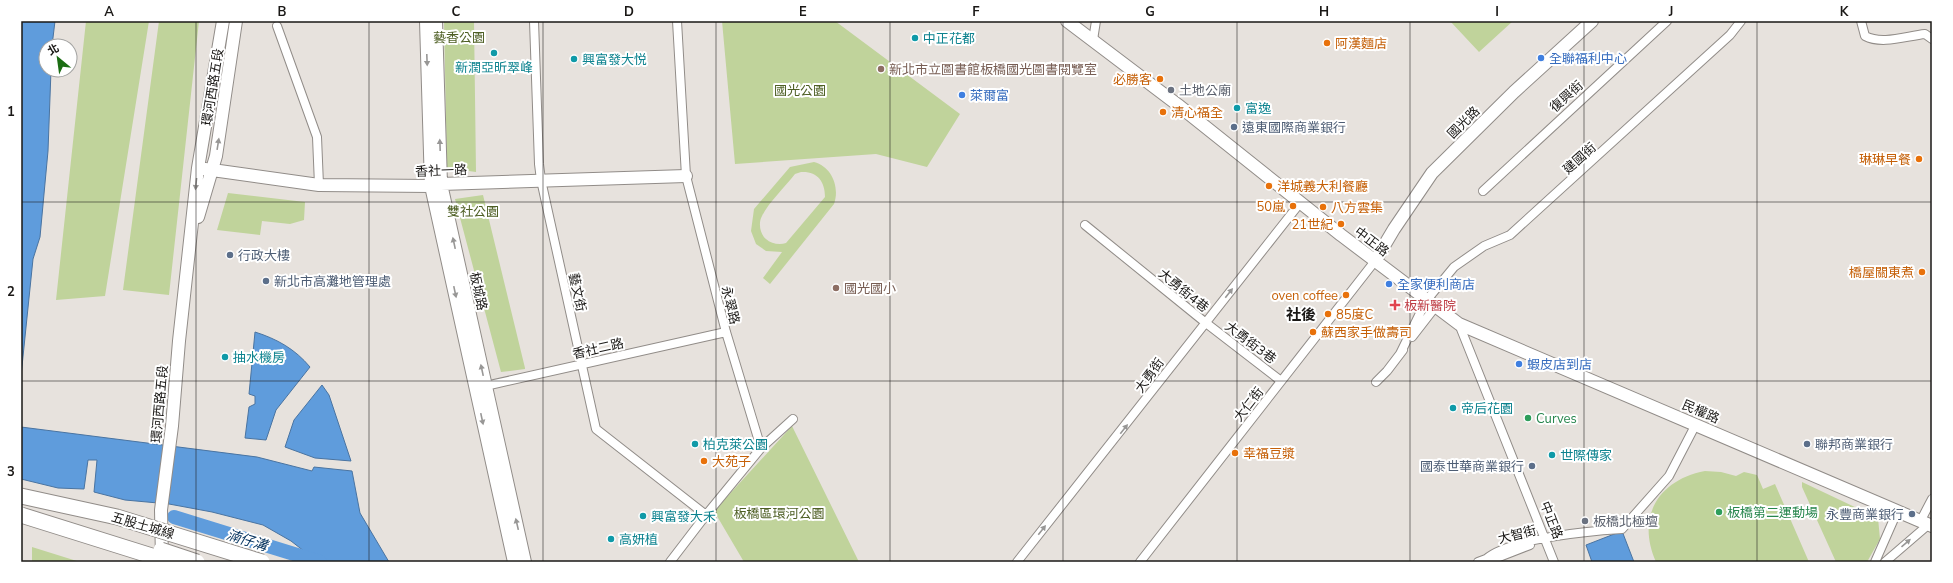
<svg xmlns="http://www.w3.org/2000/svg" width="1953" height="583" font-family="'Nunito Sans','Noto Sans TC',sans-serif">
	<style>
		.green { fill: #c0d39b; fill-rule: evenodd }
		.water { fill: #5f9cdc; stroke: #4a74a1 }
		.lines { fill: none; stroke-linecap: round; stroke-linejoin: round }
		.river { stroke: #5f9cdc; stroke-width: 14 }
		.street-casing { stroke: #918c88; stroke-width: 10 }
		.secondary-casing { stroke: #918c88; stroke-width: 14 }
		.street { stroke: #fff; stroke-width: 8 }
		.secondary { stroke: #fff; stroke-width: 12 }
		.highway-bridge-casing { stroke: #918c88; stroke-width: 17; stroke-linecap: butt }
		.highway-bridge { stroke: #fff; stroke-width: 15 }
		.oneway { fill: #989796 }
		.grid { fill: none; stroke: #1a1816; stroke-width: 1; stroke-opacity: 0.55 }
		.culture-dot { fill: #0f9aa8; stroke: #fff; stroke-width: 1.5 }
		.food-dot { fill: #e8710a; stroke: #fff; stroke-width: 1.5 }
		.shop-dot { fill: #3f7fe0; stroke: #fff; stroke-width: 1.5 }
		.education-dot { fill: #8d6e63; stroke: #fff; stroke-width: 1.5 }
		.worship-dot { fill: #6b7280; stroke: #fff; stroke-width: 1.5 }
		.service-dot { fill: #5c6f8a; stroke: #fff; stroke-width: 1.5 }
		.health-dot { fill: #e0444e; stroke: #fff; stroke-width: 1.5 }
		.leisure-dot { fill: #2e9e5b; stroke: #fff; stroke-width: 1.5 }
		.labels { text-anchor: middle; stroke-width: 4; stroke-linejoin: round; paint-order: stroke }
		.park-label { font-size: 13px; fill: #4e5f24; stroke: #fff }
		.culture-label { font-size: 13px; fill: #0d838f; stroke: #fff; text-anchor: start }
		.food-label { font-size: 13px; fill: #c56008; stroke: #fff; text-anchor: start }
		.shop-label { font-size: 13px; fill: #366cbe; stroke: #fff; text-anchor: start }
		.education-label { font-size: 13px; fill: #785e54; stroke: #fff; text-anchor: start }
		.street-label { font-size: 13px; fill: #1a1816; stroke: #fff }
		.worship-label { font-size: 13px; fill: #5b616d; stroke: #fff; text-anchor: start }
		.service-label { font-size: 13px; fill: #4e5e75; stroke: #fff; text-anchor: start }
		.health-label { font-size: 13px; fill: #be3a42; stroke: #fff; text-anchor: start }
		.leisure-label { font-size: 13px; fill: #27864d; stroke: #fff; text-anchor: start }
		.water-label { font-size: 14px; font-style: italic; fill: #0c3862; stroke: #fff }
		.quarter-label { font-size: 15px; font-weight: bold; fill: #1a1816; stroke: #fff }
		.neatline { fill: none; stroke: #1a1816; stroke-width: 1.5 }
		.grid-label { font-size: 13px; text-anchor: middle; font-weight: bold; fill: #1a1816 }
	</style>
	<rect width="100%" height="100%" fill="#e7e2dd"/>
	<path class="green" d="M 86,21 L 149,21 L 105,296 L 56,300 Z
		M 159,21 L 199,21 L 169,295 L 123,290 Z
		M 444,21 L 474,21 L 476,172 L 447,168 Z
		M 722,21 L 835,21 L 960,114 L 927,167 L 876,154 L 735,164 Z
		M 1450,21 L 1513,21 L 1479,52 Z
		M 814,162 C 832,167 840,187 834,204 L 770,284 L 763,278 L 782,252 L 766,251 L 756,244 L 751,231 L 754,209 L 790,167 ZM 801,172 C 817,171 825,181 825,197 L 786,243 C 780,245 771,244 766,239 C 760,234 758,223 762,216 C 769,202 785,187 795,174 Z
		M 228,193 L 305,202 L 304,220 L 290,224 L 262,221 L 260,235 L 217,230 Z
		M 483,195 L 525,368 L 525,369 L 501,372 L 455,199 Z
		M 792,426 L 859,562 L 744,562 L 714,511 Z
		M 1705,471 L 1721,472 L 1736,476 L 1744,472 L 1757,475 L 1763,489 L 1775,484 L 1809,562 L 1656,562 C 1636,517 1658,480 1705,471 Z
		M 1802,482 L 1878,518 L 1880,539 L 1867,562 L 1836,562 L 1802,487 Z
		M 32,547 L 80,562 L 32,562 Z"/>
	<path class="water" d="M 21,21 L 55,21 L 52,46 L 46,46 L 46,70 L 51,70 L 48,151 L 40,237 L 33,259 L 21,376 Z
		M 255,332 C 277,339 295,349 310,367 L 276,410 L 266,440 L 245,438 L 249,407 L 255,404 L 255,396 L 249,394 Z
		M 322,385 L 329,395 L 351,461 L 315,458 L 285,447 L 294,420 Z
		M 21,427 L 257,457 L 312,471 L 314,467 L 352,471 L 360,513 L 389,562 L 318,562 L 291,541 L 263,525 L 212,512 L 169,504 L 125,500 L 94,492 L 97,460 L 88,460 L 84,489 L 58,488 L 21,479 Z
		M 1622,531 L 1634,562 L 1592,562 L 1586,545 Z"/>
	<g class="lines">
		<path class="river" d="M 174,517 L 320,562"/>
		<g class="street-casing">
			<path id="street" d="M 534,21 L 539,164 L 541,180 L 596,429 L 706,515
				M 1861,21 L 1865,36 C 1882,45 1906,36 1925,34 L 1932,39
				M 277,26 L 317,137 L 319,185
				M 1093,40 L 1096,21
				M 1483,191 L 1667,21
				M 1085,225 L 1206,323 L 1281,381
				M 1459,324 L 1554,562
				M 1412,337 L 1436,306
				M 1400,354 L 1426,301 L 1454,267 L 1484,246 L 1510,235 L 1730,35 L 1741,21
				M 1376,382 L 1387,371 L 1403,350
				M 481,387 L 726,332
				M 761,448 L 793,419
				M 1920,522 L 1932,499
				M 1486,559 C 1511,538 1589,531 1622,529 L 1669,476 L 1696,424
				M 670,562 L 706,515 L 761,448 L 726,332 L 686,176 L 677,21
				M 1017,562 L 1300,203
				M 1140,562 L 1375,261
				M 1478,562 L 1486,559 L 1499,557 L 1530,545
				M 1875,562 L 1897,512
				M 1885,562 L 1928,525"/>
		</g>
		<g class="secondary-casing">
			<path id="secondary" d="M 426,21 L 431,186 L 514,562
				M 436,21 L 441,184 L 525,562
				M 1067,21 L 1178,105 L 1341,235 L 1459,324 L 1932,526
				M 198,168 L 319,185 L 431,186 L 441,184 L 686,176
				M 198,217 L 216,156 L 236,21
				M 1375,261 L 1394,229 L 1432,173 L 1514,92 L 1592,21
				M 162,559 L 161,510 L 172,426 L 179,341 L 198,168 L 223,21"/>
		</g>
		<use href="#street" class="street"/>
		<use href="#secondary" class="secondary"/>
		<g class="highway-bridge-casing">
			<path id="highway-bridge" d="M 21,496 L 117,517 L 262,562
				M 21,515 L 171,562
				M 161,550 L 197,562"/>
		</g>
		<use href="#highway-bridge" class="highway-bridge"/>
	</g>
	<defs><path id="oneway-solid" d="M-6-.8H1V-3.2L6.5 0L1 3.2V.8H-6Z"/></defs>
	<g class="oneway">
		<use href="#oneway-solid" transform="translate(427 60) rotate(88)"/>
		<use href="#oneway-solid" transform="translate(218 144) rotate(-81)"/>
		<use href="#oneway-solid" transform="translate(440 145) rotate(-92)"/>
		<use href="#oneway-solid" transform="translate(196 184) rotate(96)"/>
		<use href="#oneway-solid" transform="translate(454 243) rotate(-102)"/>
		<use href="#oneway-solid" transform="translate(455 292) rotate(78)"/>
		<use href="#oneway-solid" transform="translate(1229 293) rotate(-52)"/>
		<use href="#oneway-solid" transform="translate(482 370) rotate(-102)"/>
		<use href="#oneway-solid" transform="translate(482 419) rotate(78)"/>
		<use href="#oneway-solid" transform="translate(1124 429) rotate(-52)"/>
		<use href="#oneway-solid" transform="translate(517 524) rotate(-103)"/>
		<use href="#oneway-solid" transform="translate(1042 530) rotate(-52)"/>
		<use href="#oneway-solid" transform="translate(1906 543) rotate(-41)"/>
	</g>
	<path class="grid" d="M 196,21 L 196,562M 369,21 L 369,562M 543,21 L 543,562M 716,21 L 716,562M 890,21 L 890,562M 1063,21 L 1063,562M 1237,21 L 1237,562M 1410,21 L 1410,562M 1584,21 L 1584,562M 1757,21 L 1757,562M 21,202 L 1932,202M 21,381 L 1932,381"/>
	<g class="culture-dot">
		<circle cx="915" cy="38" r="4"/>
		<circle cx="494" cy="53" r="4"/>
		<circle cx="574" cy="59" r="4"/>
		<circle cx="1237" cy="108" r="4"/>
		<circle cx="225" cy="357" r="4"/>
		<circle cx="1453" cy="408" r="4"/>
		<circle cx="695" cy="444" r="4"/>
		<circle cx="1552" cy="455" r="4"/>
		<circle cx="643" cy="516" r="4"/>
		<circle cx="611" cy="539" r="4"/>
	</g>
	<g class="food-dot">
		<circle cx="1327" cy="43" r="4"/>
		<circle cx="1160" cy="79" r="4"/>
		<circle cx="1163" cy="112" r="4"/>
		<circle cx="1919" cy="159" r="4"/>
		<circle cx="1269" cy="186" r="4"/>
		<circle cx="1293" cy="206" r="4"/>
		<circle cx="1323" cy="207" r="4"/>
		<circle cx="1341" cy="224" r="4"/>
		<circle cx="1922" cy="272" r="4"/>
		<circle cx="1346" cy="295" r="4"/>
		<circle cx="1328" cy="314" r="4"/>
		<circle cx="1313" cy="332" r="4"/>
		<circle cx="1235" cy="453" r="4"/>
		<circle cx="704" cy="461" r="4"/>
	</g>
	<g class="shop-dot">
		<circle cx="1541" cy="58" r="4"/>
		<circle cx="962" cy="95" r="4"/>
		<circle cx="1389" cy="284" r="4"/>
		<circle cx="1519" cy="364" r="4"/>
	</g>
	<g class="education-dot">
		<circle cx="881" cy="69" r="4"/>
		<circle cx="836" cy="288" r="4"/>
	</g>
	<g class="worship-dot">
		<circle cx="1171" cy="90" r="4"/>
		<circle cx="1585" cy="521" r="4"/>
	</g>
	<g class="service-dot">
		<circle cx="1234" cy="127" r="4"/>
		<circle cx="230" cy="255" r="4"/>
		<circle cx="266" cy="281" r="4"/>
		<circle cx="1807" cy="444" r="4"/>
		<circle cx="1532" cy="466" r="4"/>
		<circle cx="1912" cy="514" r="4"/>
	</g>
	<path class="health-dot" d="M1393 299h4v4h4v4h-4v4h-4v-4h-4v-4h4z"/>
	<g class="leisure-dot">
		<circle cx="1528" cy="418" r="4"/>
		<circle cx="1719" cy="512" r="4"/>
	</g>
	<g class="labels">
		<g class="park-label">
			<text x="459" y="42">藝香公園</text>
			<text x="800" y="95">國光公園</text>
			<text x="473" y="216">雙社公園</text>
			<text x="779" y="518">板橋區環河公園</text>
		</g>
		<g class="culture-label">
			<text x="923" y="43">中正花都</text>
			<text x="582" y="64">興富發大悦</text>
			<text x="494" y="72" text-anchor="middle">新潤亞昕翠峰</text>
			<text x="1245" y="113">富逸</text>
			<text x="233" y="362">抽水機房</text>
			<text x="1461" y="413">帝后花園</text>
			<text x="703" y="449">柏克萊公園</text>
			<text x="1560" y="460">世際傳家</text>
			<text x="651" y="521">興富發大禾</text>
			<text x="619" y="544">高妍植</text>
		</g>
		<g class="food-label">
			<text x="1335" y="48">阿漢麵店</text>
			<text x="1152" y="84" text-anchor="end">必勝客</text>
			<text x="1171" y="117">清心福全</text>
			<text x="1911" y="164" text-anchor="end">琳琳早餐</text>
			<text x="1277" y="191">洋城義大利餐廳</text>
			<text x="1285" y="211" text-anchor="end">50嵐</text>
			<text x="1331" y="212">八方雲集</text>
			<text x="1333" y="229" text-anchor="end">21世紀</text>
			<text x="1914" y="277" text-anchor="end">橋屋關東煮</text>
			<text x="1338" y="300" text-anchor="end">oven coffee</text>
			<text x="1336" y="319">85度C</text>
			<text x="1321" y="337">蘇西家手做壽司</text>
			<text x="1243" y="458">幸福豆漿</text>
			<text x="712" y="466">大苑子</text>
		</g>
		<g class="shop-label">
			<text x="1549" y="63">全聯福利中心</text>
			<text x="970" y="100">萊爾富</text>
			<text x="1397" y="289">全家便利商店</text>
			<text x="1527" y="369">蝦皮店到店</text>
		</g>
		<g class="education-label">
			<text x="889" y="74">新北市立圖書館板橋國光圖書閱覽室</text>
			<text x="844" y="293">國光國小</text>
		</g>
		<g class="street-label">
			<text transform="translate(212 87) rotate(-81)" y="5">環河西路五段</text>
			<text transform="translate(1566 96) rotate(-42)" y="5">復興街</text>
			<text transform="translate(1463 122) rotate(-45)" y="5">國光路</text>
			<text transform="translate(1579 158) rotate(-42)" y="5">建國街</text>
			<text transform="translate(441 170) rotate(-2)" y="5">香社一路</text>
			<text transform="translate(1372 241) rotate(37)" y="5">中正路</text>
			<text transform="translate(1184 290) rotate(39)" y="5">大勇街4巷</text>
			<text transform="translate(479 291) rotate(78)" y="5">板城路</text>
			<text transform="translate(578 292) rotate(78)" y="5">藝文街</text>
			<text transform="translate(731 305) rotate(76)" y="5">永翠路</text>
			<text transform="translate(1251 342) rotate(37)" y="5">大勇街3巷</text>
			<text transform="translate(598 348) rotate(-13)" y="5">香社二路</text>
			<text transform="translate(1149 375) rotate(-54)" y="5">大勇街</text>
			<text transform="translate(159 404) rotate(-85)" y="5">環河西路五段</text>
			<text transform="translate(1248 404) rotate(-52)" y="5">大仁街</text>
			<text transform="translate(1701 411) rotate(23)" y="5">民權路</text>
			<text transform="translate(1552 520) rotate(69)" y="5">中正路</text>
			<text transform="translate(143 525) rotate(16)" y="5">五股土城線</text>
			<text transform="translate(1517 534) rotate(-14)" y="5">大智街</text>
		</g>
		<g class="worship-label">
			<text x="1179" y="95">土地公廟</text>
			<text x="1593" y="526">板橋北極壇</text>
		</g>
		<g class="service-label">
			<text x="1242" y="132">遠東國際商業銀行</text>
			<text x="238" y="260">行政大樓</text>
			<text x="274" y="286">新北市高灘地管理處</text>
			<text x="1815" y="449">聯邦商業銀行</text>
			<text x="1524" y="471" text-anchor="end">國泰世華商業銀行</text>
			<text x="1904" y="519" text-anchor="end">永豐商業銀行</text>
		</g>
		<g class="health-label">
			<text x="1404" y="310">板新醫院</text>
		</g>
		<g class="leisure-label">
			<text x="1536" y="423">Curves</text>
			<text x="1727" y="517">板橋第二運動場</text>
		</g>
		<g class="water-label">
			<text transform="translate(247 540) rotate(17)" y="5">湳仔溝</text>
		</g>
		<g class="quarter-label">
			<text x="1301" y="320">社後</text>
		</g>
	</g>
	<rect width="1953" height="583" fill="none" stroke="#ffffff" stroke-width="44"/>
	<g transform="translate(58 58) rotate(331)"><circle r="19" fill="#ffffff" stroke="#a3a3a2"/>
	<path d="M0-3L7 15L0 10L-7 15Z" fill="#1b6d13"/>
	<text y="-6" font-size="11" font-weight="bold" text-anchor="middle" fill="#1a1816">北</text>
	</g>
	<rect x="22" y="22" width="1909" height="539" class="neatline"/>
	<g class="grid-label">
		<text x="109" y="16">A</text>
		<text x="282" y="16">B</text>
		<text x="456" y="16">C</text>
		<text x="629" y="16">D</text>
		<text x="803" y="16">E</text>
		<text x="976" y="16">F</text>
		<text x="1150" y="16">G</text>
		<text x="1324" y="16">H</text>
		<text x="1497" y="16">I</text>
		<text x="1671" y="16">J</text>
		<text x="1844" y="16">K</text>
		<text x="11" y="116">1</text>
		<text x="11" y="296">2</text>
		<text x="11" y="476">3</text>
	</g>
</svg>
